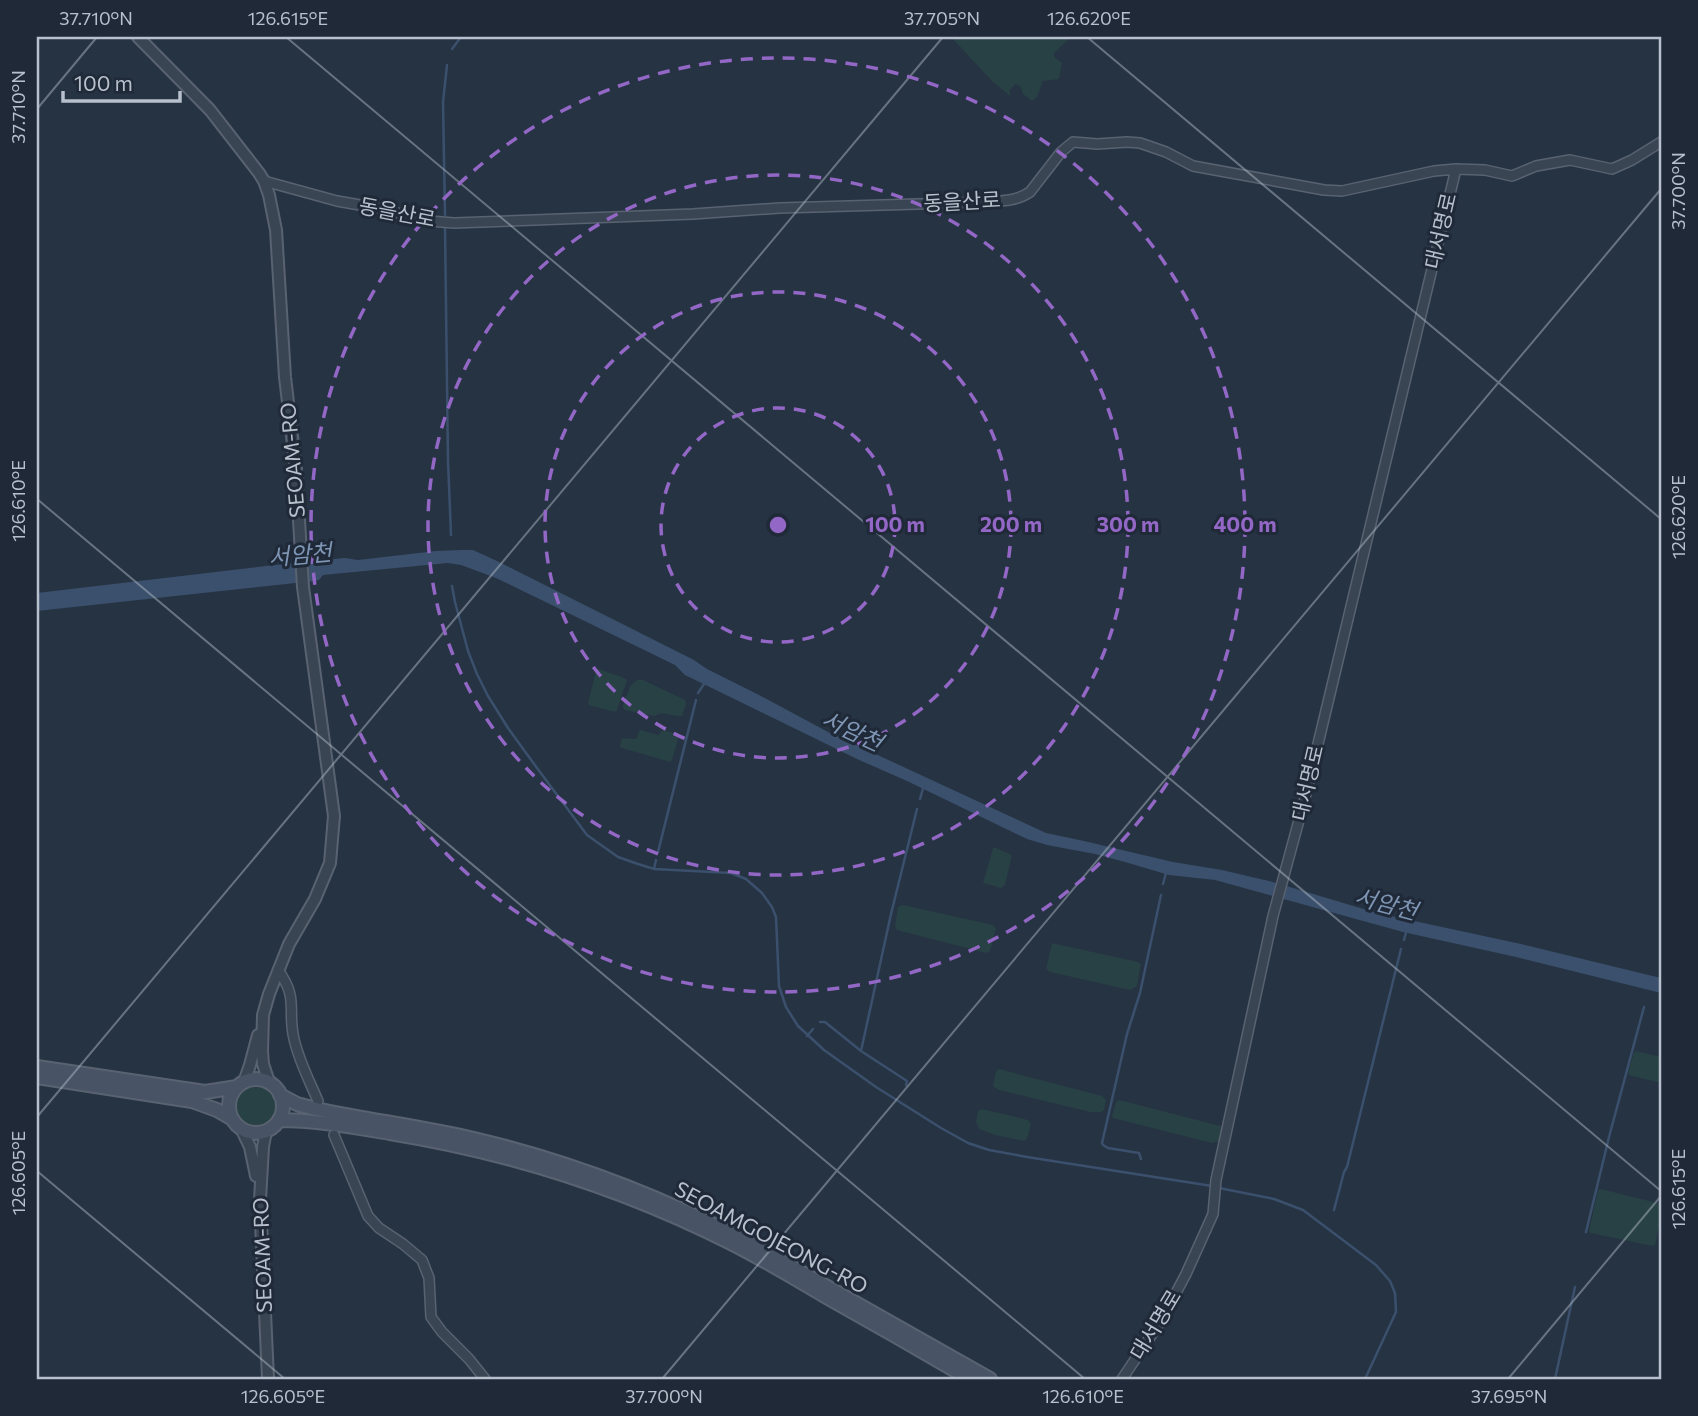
<svg xmlns="http://www.w3.org/2000/svg" width="1698" height="1416" font-family="Commissioner,'Noto Sans KR',sans-serif">
	<style>
		.green { fill: #284144 }
		.water { fill: #3b506c }
		.lines { fill: none; stroke-linecap: round; stroke-linejoin: round }
		.stream { stroke: #3b506c; stroke-width: 2.5 }
		.minor-casing { stroke: #596270; stroke-width: 12 }
		.tertiary-casing { stroke: #596270; stroke-width: 14 }
		.secondary-casing { stroke: #596270; stroke-width: 16 }
		.minor { stroke: #3a4553; stroke-width: 9 }
		.tertiary { stroke: #3a4553; stroke-width: 10 }
		.secondary { stroke: #485366; stroke-width: 12 }
		.ticks { fill: none; stroke: #b8c0cd; stroke-width: 2; stroke-opacity: 0.45 }
		.ring { fill: none; stroke: #9367c5; stroke-width: 3.5; stroke-dasharray: 12 9 }
		.labels { text-anchor: middle; stroke-width: 6; stroke-linejoin: round; paint-order: stroke }
		.street-label { font-size: 21px; fill: #b8c0cd; stroke: #1f2938 }
		.water-label { font-size: 23px; font-style: italic; fill: #7e96b4; stroke: #1f2938 }
		.centre { fill: #9367c5; stroke: #1f2938; stroke-width: 3.5 }
		.ring-label { font-size: 21px; text-anchor: middle; font-weight: bold; fill: #9367c5; stroke: #1f2938; stroke-width: 6; stroke-linejoin: round; paint-order: stroke }
		.neatline { fill: none; stroke: #b8c0cd; stroke-width: 2.5 }
		.ticks-label { font-size: 18px; text-anchor: middle; fill: #b8c0cd }
	</style>
	<rect width="100%" height="100%" fill="#263343"/>
	<path class="green" d="M 951,37 L 1071,37 L 1054,53 L 1054,57 L 1062,63 L 1059,79 L 1043,81 L 1037,97 L 1032,101 L 1023,94 L 1020,86 L 1015,84 L 1010,90 L 1010,96 L 993,82 Z
		M 598,669 L 622,677 L 627,680 L 617,710 L 615,712 L 589,705 L 588,703 L 596,671 Z
		M 637,680 L 643,680 L 685,700 L 686,704 L 682,716 L 677,716 L 661,713 L 654,716 L 625,710 L 623,708 L 623,705 L 631,685 Z
		M 640,730 L 658,735 L 663,730 L 677,734 L 679,736 L 672,760 L 670,762 L 622,748 L 620,746 L 622,738 L 636,739 Z
		M 993,848 L 996,848 L 1012,855 L 1005,885 L 1001,888 L 983,883 Z
		M 903,905 L 993,925 L 996,929 L 990,951 L 986,953 L 897,930 L 895,926 L 898,907 Z
		M 1052,943 L 1138,962 L 1141,964 L 1137,986 L 1130,990 L 1050,972 L 1046,969 Z
		M 1636,1051 L 1661,1057 L 1661,1083 L 1629,1075 L 1628,1073 L 1634,1052 Z
		M 999,1069 L 1102,1096 L 1106,1100 L 1104,1110 L 1101,1112 L 1090,1112 L 999,1090 L 993,1086 L 996,1071 Z
		M236 1106a20 20 0 1 1 40 0a20 20 0 1 1-40 0Z
		M 1119,1100 L 1221,1126 L 1222,1129 L 1219,1141 L 1212,1143 L 1113,1118 L 1112,1116 L 1116,1102 Z
		M 982,1109 L 1028,1120 L 1031,1124 L 1027,1139 L 1024,1141 L 995,1135 L 979,1129 L 976,1122 L 978,1111 Z
		M 1601,1189 L 1661,1204 L 1661,1217 L 1655,1245 L 1652,1246 L 1591,1233 L 1589,1231 L 1598,1190 Z"/>
	<path class="water" d="M 461,550 L 473,550 L 497,561 L 694,660 L 707,669 L 759,695 L 828,732 L 1046,833 L 1084,841 L 1173,862 L 1222,870 L 1273,882 L 1377,913 L 1521,944 L 1661,978 L 1661,993 L 1516,957 L 1403,932 L 1215,880 L 1169,875 L 1125,862 L 1095,854 L 1047,845 L 1027,839 L 907,781 L 857,759 L 685,675 L 675,665 L 496,578 L 461,565 L 448,563 L 323,575 L 319,580 L 314,581 L 37,611 L 37,593 L 266,566 L 345,558 L 358,560 L 436,551 Z"/>
	<g class="lines">
		<path class="stream" d="M 452,49 L 461,37
			M 445,215 L 443,102 L 447,65
			M 445,227 L 448,461 L 451,535
			M 452,586 L 455,602 L 468,651 L 477,674 L 488,696 L 508,728 L 537,768 L 587,835 L 618,857 L 635,863 L 654,869 L 731,873 L 746,879 L 762,893 L 772,907 L 776,917 L 779,986 L 786,1007 L 798,1026 L 824,1050 L 876,1087 L 941,1128 L 968,1143 L 989,1150 L 1027,1157 L 1212,1186
			M 698,693 L 706,681
			M 920,799 L 924,785
			M 658,852 L 696,700
			M 654,869 L 656,860
			M 1163,884 L 1166,873
			M 1404,940 L 1407,929
			M 820,1022 L 825,1022 L 861,1051 L 907,1081 L 906,1085
			M 807,1036 L 813,1029
			M 861,1051 L 891,914 L 917,809
			M 1141,1159 L 1139,1153 L 1108,1148 L 1103,1145 L 1102,1143 L 1127,1034 L 1140,993 L 1161,895
			M 1219,1188 L 1274,1199 L 1303,1210 L 1376,1265 L 1390,1281 L 1395,1293 L 1396,1312 L 1365,1379
			M 1334,1210 L 1344,1172 L 1347,1167 L 1401,949
			M 1586,1232 L 1609,1137 L 1644,1007
			M 1555,1379 L 1575,1287"/>
		<g class="minor-casing">
			<path id="minor" d="M 264,181 L 337,201 L 377,208 L 430,221 L 454,223 L 693,214 L 780,208 L 986,202 C 1002,201 1017,201 1030,192 L 1061,152 L 1073,142 L 1097,144 L 1127,142 L 1140,143 L 1166,152 L 1193,166 L 1324,190 L 1342,191 L 1434,171 L 1456,169 L 1485,170 L 1512,176 L 1536,166 L 1570,160 L 1612,169 L 1632,160 L 1661,142
				M 278,970 C 299,999 287,1009 294,1039 C 299,1061 309,1080 318,1101
				M 334,1135 L 368,1216 L 379,1228 L 403,1244 L 422,1260 L 429,1278 L 431,1317 L 442,1332 L 469,1359 L 485,1379
				M 1122,1379 L 1161,1321 L 1186,1274 L 1213,1214 L 1216,1180 L 1273,916 L 1305,798 L 1456,169"/>
		</g>
		<g class="tertiary-casing">
			<path id="tertiary" d="M 138,37 L 210,110 L 259,173 L 264,181 L 269,195 L 276,230 L 285,377 L 296,470 L 303,587 L 334,816 L 330,863 L 315,899 L 289,944 L 269,994 L 263,1015 L 262,1051 L 263,1064 L 269,1082
				M 244,1082 L 250,1065 L 258,1035
				M 242,1130 L 250,1147 L 256,1176
				M 266,1131 L 263,1147 L 260,1200 L 268,1379"/>
		</g>
		<g class="secondary-casing">
			<path id="secondary" d="M 37,1067 L 205,1092 L 237,1087
				M 37,1077 L 192,1101 L 217,1110 L 231,1118
				M229 1106a27 27 0 1 1 54 0a27 27 0 1 1-54 0Z
				M 280,1095 L 297,1104 L 316,1109 C 368,1120 422,1127 474,1139 C 567,1161 659,1196 744,1240 L 990,1379
				M 279,1120 C 316,1120 353,1127 390,1133 C 508,1152 624,1189 731,1243 C 762,1259 793,1277 823,1295 C 873,1323 922,1351 970,1379"/>
		</g>
		<use href="#minor" class="minor"/>
		<use href="#tertiary" class="tertiary"/>
		<use href="#secondary" class="secondary"/>
	</g>
	<path class="ticks" d="M 286,37 L 1661,1191M 1087,37 L 1661,519M 37,109 L 97,37M 37,499 L 1085,1379M 37,1117 L 943,37M 37,1171 L 285,1379M 662,1379 L 1661,189M 1508,1379 L 1661,1196"/>
	<g class="ring">
		<circle cx="778" cy="525" r="117"/>
		<circle cx="778" cy="525" r="233"/>
		<circle cx="778" cy="525" r="350"/>
		<circle cx="778" cy="525" r="467"/>
	</g>
	<g class="labels">
		<g class="street-label">
			<text transform="translate(962 202) rotate(-3)" y="7">동을산로</text>
			<text transform="translate(397 213) rotate(11)" y="7">동을산로</text>
			<text transform="translate(1441 231) rotate(-77)" y="7">대서명로</text>
			<text transform="translate(293 460) rotate(-95)" y="7">SEOAM-RO</text>
			<text transform="translate(1308 783) rotate(-77)" y="7">대서명로</text>
			<text transform="translate(771 1238) rotate(28)" y="7">SEOAMGOJEONG-RO</text>
			<text transform="translate(263 1255) rotate(-92)" y="7">SEOAM-RO</text>
			<text transform="translate(1156 1325) rotate(-59)" y="7">대서명로</text>
		</g>
		<g class="water-label">
			<text transform="translate(300 555) rotate(-5)" y="8">서암천</text>
			<text transform="translate(852 731) rotate(25)" y="8">서암천</text>
			<text transform="translate(1386 904) rotate(15)" y="8">서암천</text>
		</g>
	</g>
	<circle cx="778" cy="525" r="10" class="centre"/>
	<g class="ring-label">
		<text x="895" y="532">100 m</text>
		<text x="1011" y="532">200 m</text>
		<text x="1128" y="532">300 m</text>
		<text x="1245" y="532">400 m</text>
	</g>
	<rect width="1698" height="1416" fill="none" stroke="#1f2938" stroke-width="77"/>
	<path d="M63 91v10h117v-10" fill="none" stroke="#b8c0cd" stroke-width="3.5"/>
	<text x="74" y="91" font-size="21" fill="#b8c0cd" stroke="#1f2938" stroke-width="5" paint-order="stroke">100 m</text>
	<rect x="38" y="38" width="1622" height="1340" class="neatline"/>
	<g class="ticks-label">
		<text x="96" y="25">37.710°N</text>
		<text x="288" y="25">126.615°E</text>
		<text x="942" y="25">37.705°N</text>
		<text x="1089" y="25">126.620°E</text>
		<text transform="translate(19 107) rotate(-90)" y="6">37.710°N</text>
		<text transform="translate(1679 191) rotate(-90)" y="6">37.700°N</text>
		<text transform="translate(19 501) rotate(-90)" y="6">126.610°E</text>
		<text transform="translate(1679 517) rotate(-90)" y="6">126.620°E</text>
		<text transform="translate(19 1173) rotate(-90)" y="6">126.605°E</text>
		<text transform="translate(1679 1189) rotate(-90)" y="6">126.615°E</text>
		<text x="283" y="1403">126.605°E</text>
		<text x="664" y="1403">37.700°N</text>
		<text x="1083" y="1403">126.610°E</text>
		<text x="1509" y="1403">37.695°N</text>
	</g>
</svg>
